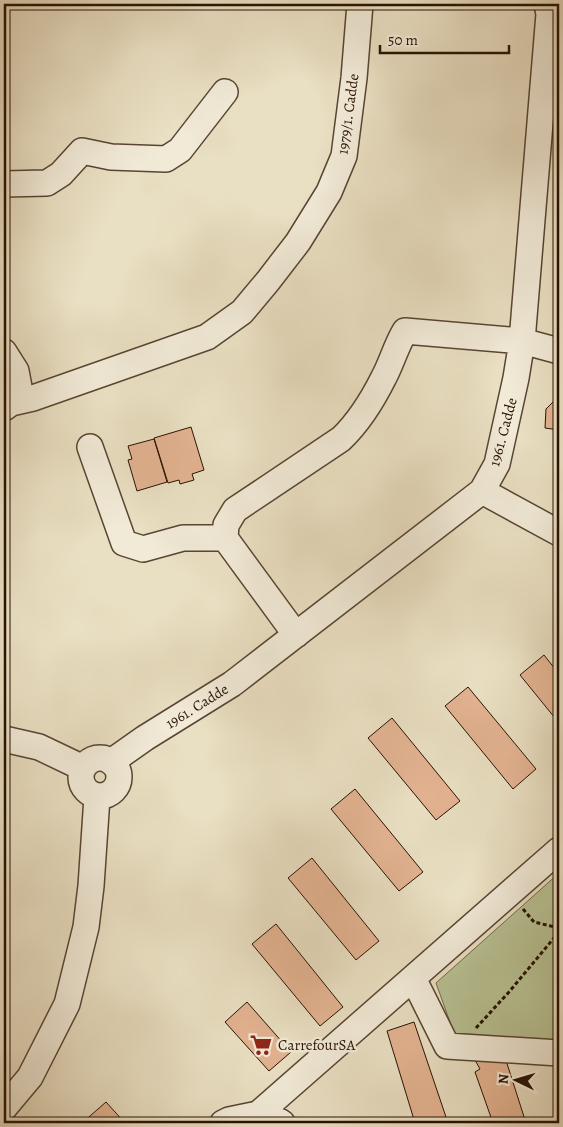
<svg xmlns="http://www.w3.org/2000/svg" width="563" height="1127" font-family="Alegreya,serif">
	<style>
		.green { fill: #b8c193; stroke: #706a4b }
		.building { fill: #e3b391; stroke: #281203 }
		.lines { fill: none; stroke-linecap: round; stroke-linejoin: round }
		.minor-casing { stroke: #584533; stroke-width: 28 }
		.path { stroke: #281203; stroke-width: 3; stroke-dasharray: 4 2.5; stroke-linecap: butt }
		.minor { stroke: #f1ead7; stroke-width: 25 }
		.labels { text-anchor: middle; stroke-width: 5; stroke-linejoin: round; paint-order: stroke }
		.street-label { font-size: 15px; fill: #281203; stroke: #f1ead7 }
		.poi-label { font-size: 15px; fill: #281203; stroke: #f1ead7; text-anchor: start }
	</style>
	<rect width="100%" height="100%" fill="#e9dfc2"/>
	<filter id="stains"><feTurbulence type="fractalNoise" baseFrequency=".004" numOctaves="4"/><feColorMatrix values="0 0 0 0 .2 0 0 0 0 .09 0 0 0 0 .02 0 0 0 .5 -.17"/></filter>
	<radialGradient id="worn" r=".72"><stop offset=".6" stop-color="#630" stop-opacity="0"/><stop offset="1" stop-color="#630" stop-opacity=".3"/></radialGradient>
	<path class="green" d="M 559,873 L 559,1045 L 455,1036 L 436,983 Z"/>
	<path class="building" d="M 557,398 L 559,399 L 559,430 L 545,428 L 546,409 Z
		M 191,427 L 204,470 L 192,474 L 194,480 L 180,484 L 179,480 L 168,483 L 154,438 Z
		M 154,439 L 167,482 L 137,491 L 128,460 L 132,459 L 128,446 Z
		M 544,655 L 559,674 L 559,723 L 520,675 Z
		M 468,687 L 536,769 L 513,789 L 445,706 Z
		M 392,718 L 460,801 L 436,820 L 368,738 Z
		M 355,789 L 423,872 L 399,891 L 331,809 Z
		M 312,858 L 379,941 L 356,960 L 288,878 Z
		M 276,924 L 343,1007 L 320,1026 L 252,944 Z
		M 247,1002 L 291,1052 L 269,1071 L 225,1022 Z
		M 414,1022 L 448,1123 L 415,1123 L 387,1031 Z
		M 503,1051 L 526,1123 L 493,1123 L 475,1072 L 480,1069 L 475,1060 Z
		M 106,1102 L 125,1123 L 82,1123 Z"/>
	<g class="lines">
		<g class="minor-casing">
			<path id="minor" d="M 4,184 L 47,183 L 61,174 L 82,151 L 111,157 L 166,159 L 180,150 L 225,92
				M 4,352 L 16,371 L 19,387 L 11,403
				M 4,408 L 11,403 L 33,398 L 207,337 L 242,312 L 268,281 L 298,242 L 329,192 L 344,156 L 354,78 L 360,4
				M 90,447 L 124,543 L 143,549 L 183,538 L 225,538
				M 482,491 L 559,533
				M 296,635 L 225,538 L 226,525 L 235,510 L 341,439 C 359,422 373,399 384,377 C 392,362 396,346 405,331 L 522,341 L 559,351
				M 4,739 L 39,747 L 83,768
				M81 777a19 19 0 1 1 38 0a19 19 0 1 1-38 0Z
				M 111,762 L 145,738 L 232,684 L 482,491 L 497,464 L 516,378 L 522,341 L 549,14 L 547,4
				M 413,978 L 447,1046 L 559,1053
				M 4,1108 L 30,1077 L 67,1004 L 86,927 L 91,886 L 97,797
				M 258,1114 L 279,1121 L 282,1123
				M 223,1123 L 229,1120 L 258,1114 L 559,850"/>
		</g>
		<path class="path" d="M 523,909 L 534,922 L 559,928
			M 476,1028 L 509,992 L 559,932"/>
		<use href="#minor" class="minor"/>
	</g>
	<defs>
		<g id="supermarket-bare" transform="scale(1.725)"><path d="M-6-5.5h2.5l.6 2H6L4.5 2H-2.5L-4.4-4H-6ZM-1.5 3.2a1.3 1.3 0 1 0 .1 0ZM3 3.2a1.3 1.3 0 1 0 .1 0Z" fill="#8f2418" stroke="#f1ead7" stroke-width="2.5" paint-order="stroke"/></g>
	</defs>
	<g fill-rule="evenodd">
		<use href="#supermarket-bare" x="261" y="1045"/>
	</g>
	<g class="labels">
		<g class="street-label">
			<text transform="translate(348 114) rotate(-82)" y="5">1979/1. Cadde</text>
			<text transform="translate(503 432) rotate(-75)" y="5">1961. Cadde</text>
			<text transform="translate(197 706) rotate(-32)" y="5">1961. Cadde</text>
		</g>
		<g class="poi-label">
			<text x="278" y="1050">CarrefourSA</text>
		</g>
	</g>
	<rect width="563" height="1127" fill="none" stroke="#e9dfc2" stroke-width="20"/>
	<rect x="5" y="5" width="553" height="1117" fill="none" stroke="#281203" stroke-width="2.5"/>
	<rect x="10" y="10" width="543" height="1107" fill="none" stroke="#281203"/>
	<g transform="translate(516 1080) rotate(275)" stroke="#f1ead7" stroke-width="4" paint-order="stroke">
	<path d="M0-4L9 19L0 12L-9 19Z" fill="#281203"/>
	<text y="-8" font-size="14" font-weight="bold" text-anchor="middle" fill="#281203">N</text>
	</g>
	<path d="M380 45v8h129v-8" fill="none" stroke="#281203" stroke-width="2.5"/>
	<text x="388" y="45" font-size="15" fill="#281203" stroke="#f1ead7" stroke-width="4" paint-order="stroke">50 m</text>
	<rect width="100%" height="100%" filter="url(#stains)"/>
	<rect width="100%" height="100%" fill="url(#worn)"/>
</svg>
